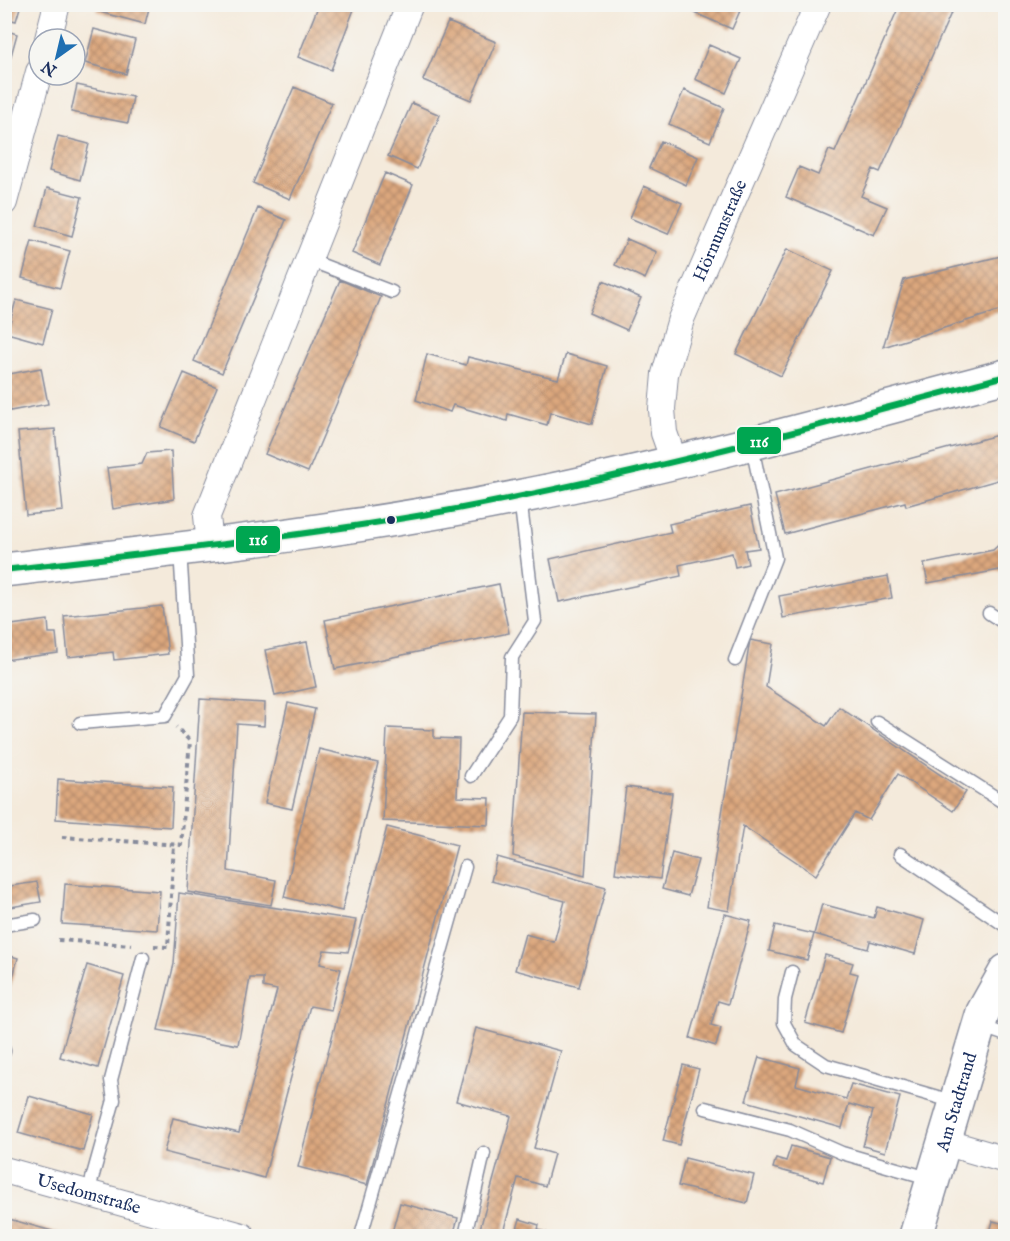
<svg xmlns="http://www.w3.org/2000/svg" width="1010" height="1241" font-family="'IM FELL English',serif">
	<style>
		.building { fill: url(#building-cross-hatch) }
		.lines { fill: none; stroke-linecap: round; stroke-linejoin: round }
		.lane-casing { stroke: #888c9c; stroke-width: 15 }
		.street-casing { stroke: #888c9c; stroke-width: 28 }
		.secondary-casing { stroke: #888c9c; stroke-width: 36 }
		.path { stroke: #888c9c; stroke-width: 4; stroke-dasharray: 4.5 4.5; stroke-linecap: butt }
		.lane { stroke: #fff; stroke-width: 12 }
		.street { stroke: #fff; stroke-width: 26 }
		.secondary { stroke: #fff; stroke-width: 33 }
		.bus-1-casing { stroke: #f6f6f2; stroke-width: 10 }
		.bus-1 { stroke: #00a651; stroke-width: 6 }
		.bus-dot { fill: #1b2f5e; stroke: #f6f6f2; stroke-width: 2 }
		.labels { text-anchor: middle; stroke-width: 4.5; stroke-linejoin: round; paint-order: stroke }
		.street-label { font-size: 18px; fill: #1b2f5e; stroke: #f6f6f2 }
		.line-badge { stroke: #f6f6f2; stroke-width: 2 }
		.badge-label { font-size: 16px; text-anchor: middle; font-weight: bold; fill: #fff }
	</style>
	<defs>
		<pattern id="building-cross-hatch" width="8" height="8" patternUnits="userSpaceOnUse" patternTransform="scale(1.5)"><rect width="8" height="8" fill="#dca77d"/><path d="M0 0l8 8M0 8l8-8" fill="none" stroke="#b2886a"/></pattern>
	</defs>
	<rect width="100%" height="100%" fill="#f6f6f2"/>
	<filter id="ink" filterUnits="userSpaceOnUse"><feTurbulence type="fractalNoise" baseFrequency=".0167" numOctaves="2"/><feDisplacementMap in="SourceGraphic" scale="12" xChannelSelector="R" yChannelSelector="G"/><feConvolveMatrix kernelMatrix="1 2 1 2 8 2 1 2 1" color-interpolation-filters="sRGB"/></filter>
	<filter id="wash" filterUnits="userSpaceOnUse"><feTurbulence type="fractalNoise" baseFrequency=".008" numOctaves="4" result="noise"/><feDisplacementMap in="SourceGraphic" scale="24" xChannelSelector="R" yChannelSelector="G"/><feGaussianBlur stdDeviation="1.35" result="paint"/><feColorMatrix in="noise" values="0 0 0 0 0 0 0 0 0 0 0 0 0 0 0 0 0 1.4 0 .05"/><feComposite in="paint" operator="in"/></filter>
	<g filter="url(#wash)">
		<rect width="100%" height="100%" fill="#f4eadb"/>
		<g id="blocks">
			<path class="building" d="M 4,4 L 21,4 L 16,21 L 4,18 Z
				M 98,4 L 150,4 L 145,24 L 96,11 Z
				M 319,4 L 356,4 L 331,70 L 298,57 Z
				M 699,4 L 743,4 L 732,29 L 695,13 Z
				M 900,4 L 955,4 L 880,172 L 873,169 L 861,196 L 887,207 L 874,235 L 786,197 L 799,167 L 818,175 L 829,150 L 835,152 Z
				M 448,22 L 496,42 L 471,100 L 423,80 Z
				M 94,29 L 135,40 L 126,74 L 85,63 Z
				M 4,30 L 17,34 L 9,63 L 4,61 Z
				M 709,45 L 741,59 L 726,93 L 695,79 Z
				M 77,85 L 133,97 L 128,123 L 71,112 Z
				M 294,87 L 332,103 L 290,199 L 253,183 Z
				M 684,90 L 724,108 L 710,142 L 669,124 Z
				M 412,103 L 440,115 L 417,169 L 388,156 Z
				M 58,136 L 89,144 L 80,180 L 49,171 Z
				M 661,141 L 698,157 L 686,185 L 649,168 Z
				M 385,173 L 413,185 L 380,265 L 352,253 Z
				M 644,186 L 682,203 L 668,234 L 630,218 Z
				M 47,188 L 82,197 L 72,236 L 37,226 Z
				M 258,208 L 286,220 L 222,373 L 194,361 Z
				M 627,239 L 657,252 L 645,279 L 615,265 Z
				M 32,241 L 70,251 L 60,288 L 22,278 Z
				M 787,249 L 833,271 L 781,376 L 736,354 Z
				M 1005,255 L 1005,309 L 883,347 L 904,280 Z
				M 340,280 L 381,297 L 308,472 L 265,454 Z
				M 603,281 L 641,298 L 627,330 L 589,313 Z
				M 16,300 L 52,309 L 43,343 L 7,333 Z
				M 427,354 L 466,365 L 468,357 L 558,379 L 566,354 L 607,366 L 592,424 L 550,412 L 547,425 L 508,414 L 507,421 L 453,405 L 450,412 L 416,400 Z
				M 41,368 L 48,404 L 10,411 L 4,375 Z
				M 184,373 L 217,387 L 194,441 L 161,427 Z
				M 55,429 L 63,511 L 26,515 L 18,432 Z
				M 1005,433 L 1005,478 L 906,506 L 905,502 L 785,534 L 775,495 Z
				M 171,451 L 174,499 L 113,509 L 107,468 L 142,464 L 147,453 Z
				M 750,506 L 759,548 L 745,550 L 748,564 L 735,567 L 732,553 L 679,565 L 681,576 L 559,602 L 550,559 L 671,532 L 669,524 Z
				M 1005,539 L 1005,569 L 928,583 L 924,564 L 993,550 Z
				M 888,576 L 892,598 L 783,618 L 779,596 Z
				M 499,584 L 509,633 L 335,669 L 325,620 Z
				M 162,606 L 168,654 L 114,660 L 113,652 L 68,657 L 64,616 Z
				M 48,620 L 49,633 L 56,633 L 58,653 L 4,660 L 4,626 Z
				M 750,640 L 773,644 L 766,687 L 826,726 L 839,707 L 966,792 L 953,811 L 898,774 L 869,820 L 855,813 L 816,875 L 743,826 L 729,911 L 707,907 Z
				M 307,642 L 316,687 L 275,696 L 265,650 Z
				M 200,699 L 265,703 L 264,726 L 237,724 L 228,871 L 276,880 L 271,905 L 188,892 Z
				M 288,703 L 315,709 L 292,809 L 265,803 Z
				M 522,712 L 596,714 L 585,876 L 513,856 Z
				M 387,728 L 434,730 L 434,738 L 459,739 L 457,797 L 490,798 L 489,825 L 383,821 Z
				M 319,749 L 378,763 L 342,911 L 284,897 Z
				M 58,779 L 173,787 L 171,827 L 56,819 Z
				M 626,787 L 672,793 L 660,879 L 615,873 Z
				M 387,827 L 457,845 L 367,1185 L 298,1167 Z
				M 672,853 L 698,860 L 688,896 L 662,889 Z
				M 497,857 L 606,887 L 579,987 L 515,970 L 525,934 L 554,942 L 565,901 L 491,881 Z
				M 37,882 L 41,902 L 4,908 L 4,887 Z
				M 65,884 L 160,891 L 157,930 L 62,924 Z
				M 179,893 L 356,920 L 348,952 L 324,950 L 320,964 L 341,969 L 331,1010 L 310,1006 L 264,1178 L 164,1152 L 173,1118 L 239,1133 L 277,990 L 263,987 L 263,978 L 250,978 L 238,1045 L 158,1030 L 174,964 Z
				M 822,904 L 874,918 L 877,907 L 924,920 L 915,954 L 870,941 L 868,949 L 814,934 Z
				M 725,914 L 751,921 L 728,1004 L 718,1001 L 711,1025 L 721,1028 L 716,1046 L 690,1038 Z
				M 775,925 L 814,934 L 807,960 L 769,951 Z
				M 4,954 L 18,958 L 5,1007 L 4,1007 Z
				M 825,955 L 853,963 L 850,972 L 858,974 L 841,1033 L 805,1023 Z
				M 87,965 L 124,976 L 98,1068 L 60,1057 Z
				M 476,1028 L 561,1051 L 534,1148 L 554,1154 L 545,1186 L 518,1178 L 502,1236 L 478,1236 L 511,1116 L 456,1101 Z
				M 759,1057 L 800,1068 L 796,1085 L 846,1099 L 851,1084 L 900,1097 L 885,1152 L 863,1146 L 873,1111 L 849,1104 L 842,1128 L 746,1101 Z
				M 683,1065 L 699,1069 L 679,1145 L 663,1141 Z
				M 29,1096 L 93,1114 L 83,1151 L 18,1133 Z
				M 791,1146 L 830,1157 L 823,1182 L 773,1168 L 776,1158 L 786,1161 Z
				M 685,1158 L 754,1175 L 747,1203 L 678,1186 Z
				M 400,1203 L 458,1218 L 453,1236 L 391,1236 Z
				M 9,1219 L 70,1236 L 4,1236 Z
				M 520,1219 L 539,1225 L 538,1230 L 549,1233 L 548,1236 L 515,1236 Z
				M 993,1221 L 1005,1224 L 1005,1236 L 989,1236 Z"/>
		</g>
	</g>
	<g filter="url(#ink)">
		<use href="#blocks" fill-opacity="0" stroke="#888c9c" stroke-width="1.5"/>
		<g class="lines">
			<g class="lane-casing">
				<path id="lane" d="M 309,260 L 392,292
					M 989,613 L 1006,624
					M 735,660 L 775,558 L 752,446
					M 877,722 L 1006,804
					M 80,723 L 165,716 L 188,675 L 180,550
					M 471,776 L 510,716 L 512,657 L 535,621 L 520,498
					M 900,854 L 1006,926
					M 4,925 L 35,920
					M 792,972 L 785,999 L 784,1023 L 796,1045 L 826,1065 L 955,1102
					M 980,1026 L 1006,1035
					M 4,1050 L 4,1052
					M 705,1108 L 790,1130 L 842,1153 L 932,1179
					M 88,1193 L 114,1100 L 111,1080 L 143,958
					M 361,1236 L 465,867
					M 465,1236 L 484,1153"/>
			</g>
			<g class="street-casing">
				<g id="street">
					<path d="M 48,39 L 57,4"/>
					<path d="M 4,202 L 39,72"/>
					<path id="s1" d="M 675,464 L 664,433 L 662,409 L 665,374 L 681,319 L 818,4"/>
					<path d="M 210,545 L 207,516 L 410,4"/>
					<path d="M 944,1142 L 1006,1160"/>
					<path id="s2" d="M 4,1170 L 242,1236"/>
				</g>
			</g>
			<g class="secondary-casing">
				<g id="secondary">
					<path d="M 4,570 C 178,549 352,531 523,496 C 686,463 845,419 1006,376"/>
					<path id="s3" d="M 916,1236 L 983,1012 L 1006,971"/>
				</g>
			</g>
			<path class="path" d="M 62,837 L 181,845 L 190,741 L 176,727
				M 58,940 L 132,945
				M 154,946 L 168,947 L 174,844"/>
			<use href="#lane" class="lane"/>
			<use href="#street" class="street"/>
			<use href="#secondary" class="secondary"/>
			<g class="bus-1-casing">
				<path id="bus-1" d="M 4,570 C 157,552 311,536 462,508 C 645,473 825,424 1006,376"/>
			</g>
			<use href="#bus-1" class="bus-1"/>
		</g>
	</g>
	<circle class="bus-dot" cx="391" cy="520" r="5"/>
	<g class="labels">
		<g class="street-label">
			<text dy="6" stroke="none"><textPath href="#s1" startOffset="246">Hörnumstraße</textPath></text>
			<text dy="6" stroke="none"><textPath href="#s3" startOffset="140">Am Stadtrand</textPath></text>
			<text dy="6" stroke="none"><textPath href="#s2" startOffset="88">Usedomstraße</textPath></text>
		</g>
	</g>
	<g class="line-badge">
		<rect x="736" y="426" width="46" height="29" rx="6" fill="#00a651"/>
		<rect x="235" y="525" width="46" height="29" rx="6" fill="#00a651"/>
	</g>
	<g class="badge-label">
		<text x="759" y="447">116</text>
		<text x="258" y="545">116</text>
	</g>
	<rect width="1010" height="1241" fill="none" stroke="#f6f6f2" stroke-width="24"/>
	<g transform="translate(57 57) rotate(214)"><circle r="28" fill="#f6f6f2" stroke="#9ea6b7" stroke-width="1.5"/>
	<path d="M0-4.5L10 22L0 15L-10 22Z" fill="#1f6fb2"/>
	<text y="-9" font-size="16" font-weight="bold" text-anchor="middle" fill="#1b2f5e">N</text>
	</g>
</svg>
